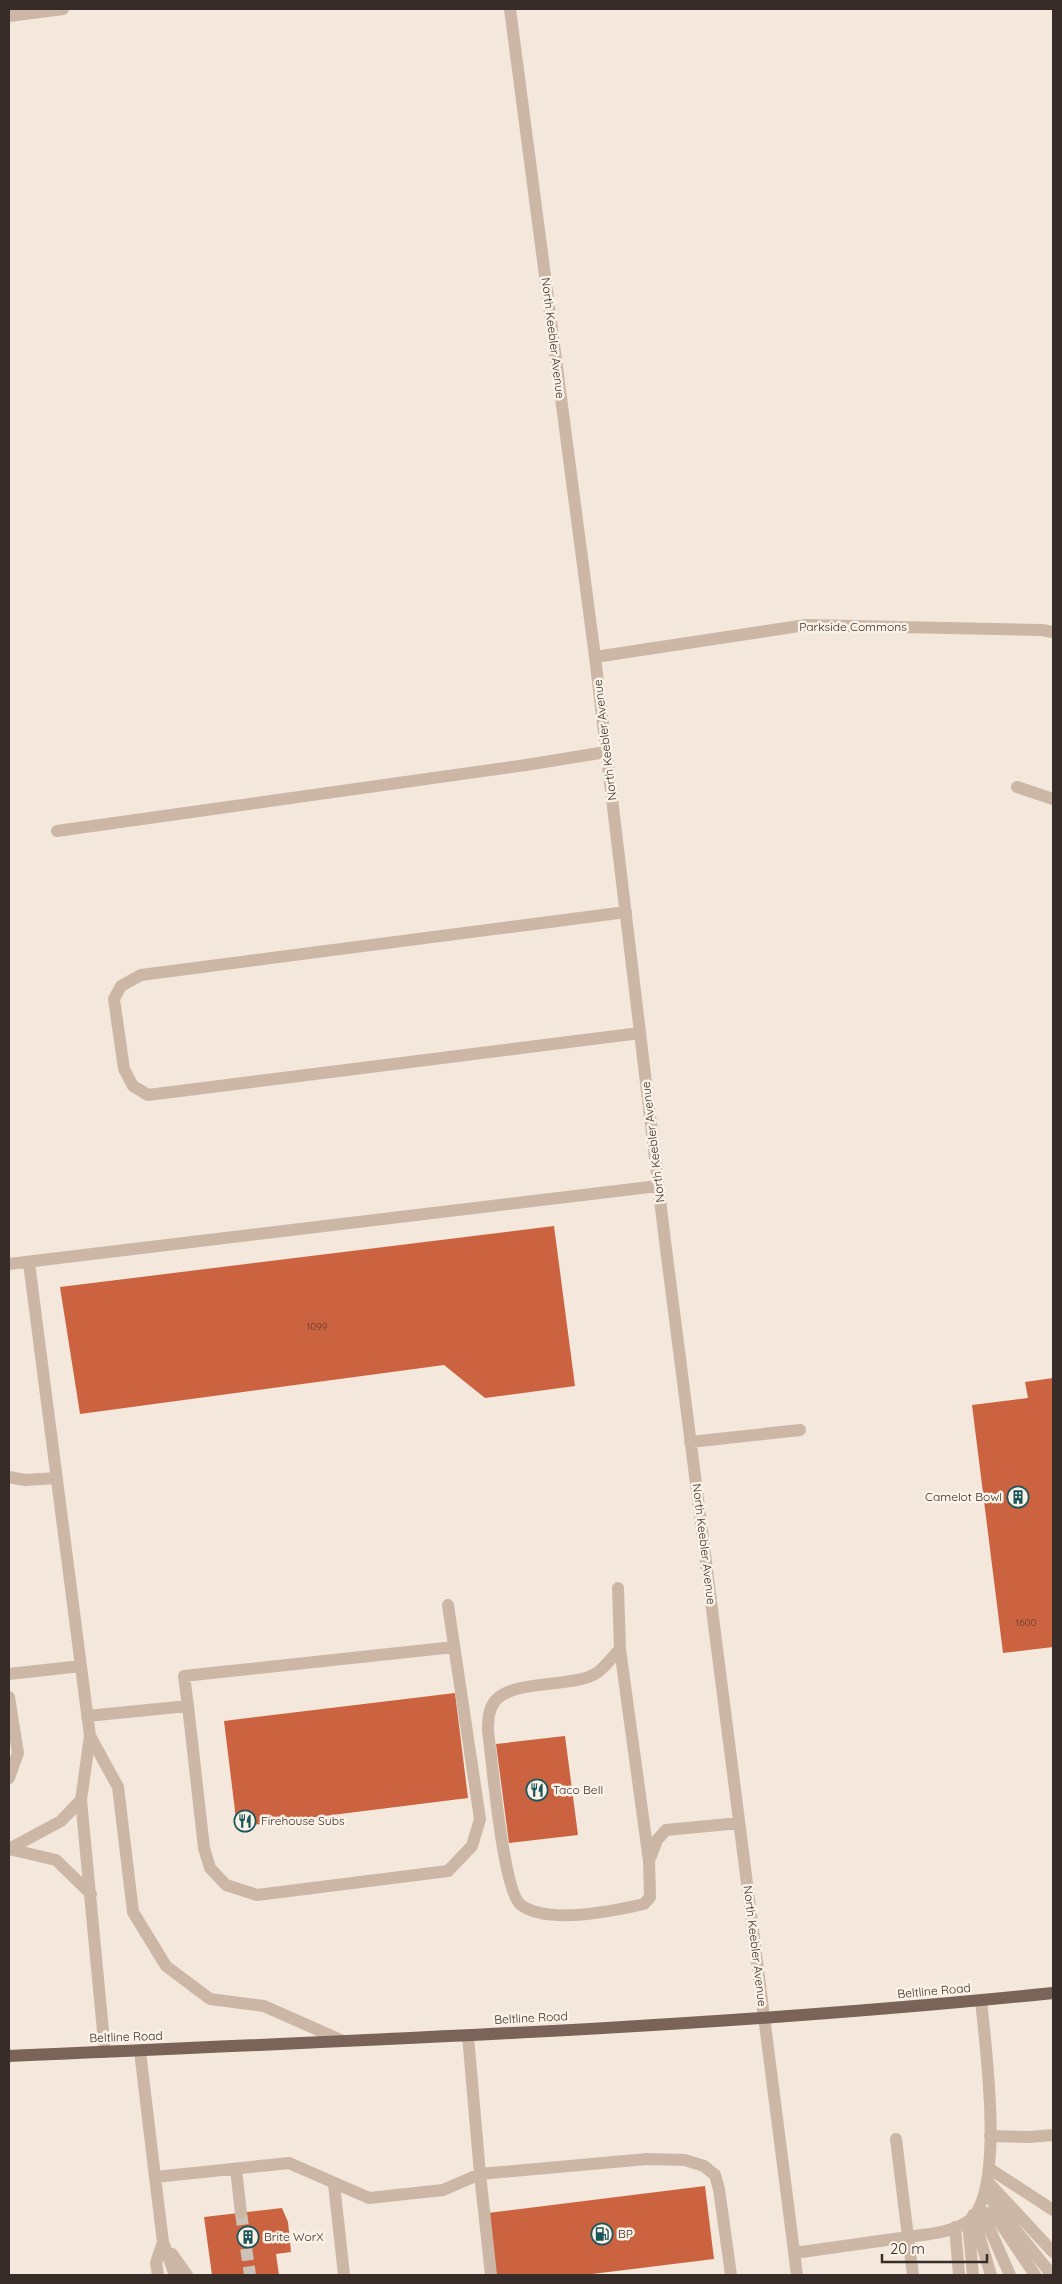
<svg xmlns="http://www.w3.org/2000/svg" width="1062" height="2284" font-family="Quicksand,sans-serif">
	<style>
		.building { fill: #cb6340 }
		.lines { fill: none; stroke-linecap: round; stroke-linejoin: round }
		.minor-tunnel { stroke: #cdc2b7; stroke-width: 12; stroke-dasharray: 12 6; stroke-linecap: butt }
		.minor { stroke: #ccb7a6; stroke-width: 12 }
		.major { stroke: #7a6358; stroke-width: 12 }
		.labels { text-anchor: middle; stroke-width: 5; stroke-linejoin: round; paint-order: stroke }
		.number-label { font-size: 10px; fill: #5c3a2d }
		.street-label { font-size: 12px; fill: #372c27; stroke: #faf2e7 }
		.poi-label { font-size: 12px; fill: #372c27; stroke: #faf2e7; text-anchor: start }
	</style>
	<rect width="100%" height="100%" fill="#f3e8db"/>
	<path class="building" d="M 554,1226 L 575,1386 L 485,1398 L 444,1365 L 80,1414 L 60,1287 Z
		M 1053,1378 L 1053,1647 L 1003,1653 L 972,1405 L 1028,1398 L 1025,1382 Z
		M 455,1693 L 468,1798 L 237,1827 L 224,1721 Z
		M 565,1736 L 578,1835 L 509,1843 L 496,1744 Z
		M 705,2186 L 714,2259 L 584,2275 L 496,2275 L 488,2213 Z
		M 282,2208 L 288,2222 L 291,2252 L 276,2254 L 279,2275 L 212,2275 L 204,2217 Z"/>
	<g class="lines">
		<path class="minor-tunnel" d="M 241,2213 L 250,2275"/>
		<path class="minor" d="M 510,9 L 595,657 L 664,1233 L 797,2275
			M 9,16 L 63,9
			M 595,657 L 806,625 L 1042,630 L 1053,632
			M 1017,787 L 1053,799
			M 57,831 L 526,765 L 606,752
			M 626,912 L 141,975 L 121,986 L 114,999 L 124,1069 L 133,1086 L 148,1095 L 640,1033
			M 29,1263 L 90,1736 L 81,1800 L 105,2052
			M 9,1264 L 658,1186
			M 690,1442 L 800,1430
			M 9,1477 L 25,1480 L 57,1478
			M 618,1588 L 620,1649 L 649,1861 L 657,1840 L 666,1830 L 739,1823
			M 620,1649 C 613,1656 606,1666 598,1672 C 575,1689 515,1678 495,1701 C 488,1710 488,1721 488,1731 C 492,1759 503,1893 521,1905 C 548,1925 613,1911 644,1904 L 650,1897 L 649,1861
			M 9,1674 L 81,1666
			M 9,1697 L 18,1753 L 9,1778
			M 188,1706 L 184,1676 L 454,1647
			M 87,1716 L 188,1706 L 204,1848 L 210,1868 L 226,1885 L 257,1895 L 448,1871 L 472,1846 L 480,1819 L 448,1605
			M 90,1736 L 118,1787 L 133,1912 L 166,1966 L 210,1999 L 264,2006 L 343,2041
			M 9,1849 L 56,1860 L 91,1894
			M 9,1849 L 61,1821 L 81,1800
			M 468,2036 L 480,2174 L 647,2159 L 685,2160 L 704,2166 L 715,2175 L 719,2189 L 731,2275
			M 140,2051 L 155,2177 L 289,2163 L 369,2198 L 443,2190 L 480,2174 L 491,2275
			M 990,2136 L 1029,2137 L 1053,2135
			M 236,2169 L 241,2213
			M 990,2169 L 1053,2210
			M 155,2177 L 163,2242 L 175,2275
			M 988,2182 L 1053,2252
			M 334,2184 L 344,2275
			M 986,2193 L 1052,2275
			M 980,2207 L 1010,2275
			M 992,2211 L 1035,2275
			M 973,2215 L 991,2275
			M 968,2222 L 973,2275
			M 955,2227 L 959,2275
			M 794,2253 L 908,2237 L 896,2139
			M 172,2254 L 187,2275
			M 158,2275 L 156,2263 L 163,2242
			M 913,2275 L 908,2237 C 928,2234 950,2233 967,2222 C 1007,2197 985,2044 981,2000"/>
		<path class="major" d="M 9,2056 C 357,2040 706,2029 1053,1993"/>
	</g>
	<defs>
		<g id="building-ring" transform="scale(1.125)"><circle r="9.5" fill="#faf2e7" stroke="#1b565b" stroke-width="1.5"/><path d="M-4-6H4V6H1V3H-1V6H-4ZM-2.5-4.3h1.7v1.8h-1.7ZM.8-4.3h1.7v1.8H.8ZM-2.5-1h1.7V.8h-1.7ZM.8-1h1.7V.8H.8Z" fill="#1b565b"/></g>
		<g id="restaurant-ring" transform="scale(1.125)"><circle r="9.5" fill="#faf2e7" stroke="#1b565b" stroke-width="1.5"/><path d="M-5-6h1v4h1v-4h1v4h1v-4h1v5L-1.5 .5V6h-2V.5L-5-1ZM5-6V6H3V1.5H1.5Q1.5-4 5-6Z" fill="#1b565b"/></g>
		<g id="fuel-ring" transform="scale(1.125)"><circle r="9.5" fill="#faf2e7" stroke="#1b565b" stroke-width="1.5"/><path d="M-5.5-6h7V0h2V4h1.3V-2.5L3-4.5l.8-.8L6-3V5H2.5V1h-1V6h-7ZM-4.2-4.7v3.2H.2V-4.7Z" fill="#1b565b"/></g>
	</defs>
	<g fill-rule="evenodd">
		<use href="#building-ring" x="1018" y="1497"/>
		<use href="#restaurant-ring" x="537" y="1790"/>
		<use href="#restaurant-ring" x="245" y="1821"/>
		<use href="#fuel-ring" x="602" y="2234"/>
		<use href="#building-ring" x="248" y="2237"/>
	</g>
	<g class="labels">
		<g class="number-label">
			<text x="317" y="1330">1099</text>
			<text x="1026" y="1626">1600</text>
		</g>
		<g class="street-label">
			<text transform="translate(553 338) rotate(83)" y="4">North Keebler Avenue</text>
			<text x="853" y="631">Parkside Commons</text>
			<text transform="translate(605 740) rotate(-97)" y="4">North Keebler Avenue</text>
			<text transform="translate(653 1142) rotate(-97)" y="4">North Keebler Avenue</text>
			<text transform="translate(704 1544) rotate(83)" y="4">North Keebler Avenue</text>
			<text transform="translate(755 1946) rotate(83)" y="4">North Keebler Avenue</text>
			<text transform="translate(934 1991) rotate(-5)" y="4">Beltline Road</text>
			<text transform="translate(531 2018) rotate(-3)" y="4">Beltline Road</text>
			<text transform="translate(126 2037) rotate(-2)" y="4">Beltline Road</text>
		</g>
		<g class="poi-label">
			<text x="1002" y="1501" text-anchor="end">Camelot Bowl</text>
			<text x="553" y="1794">Taco Bell</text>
			<text x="261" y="1825">Firehouse Subs</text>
			<text x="618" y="2238">BP</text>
			<text x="264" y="2241">Brite WorX</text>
		</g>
	</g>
	<rect width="1062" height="2284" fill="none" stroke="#372c27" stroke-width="20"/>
	<path d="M882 2254v8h105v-8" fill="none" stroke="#372c27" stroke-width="2.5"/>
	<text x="890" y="2254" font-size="15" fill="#372c27" stroke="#faf2e7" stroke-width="4" paint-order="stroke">20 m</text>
</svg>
